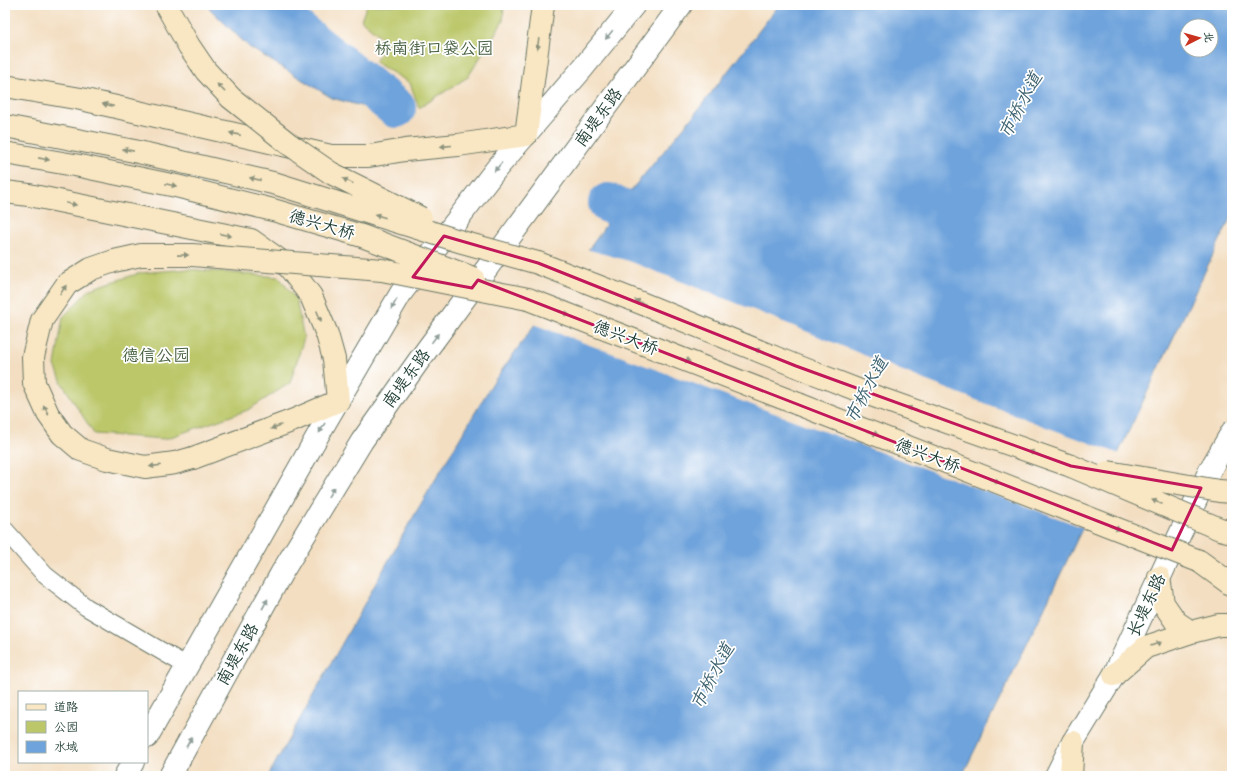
<svg xmlns="http://www.w3.org/2000/svg" width="1237" height="781" font-family="'Indie Flower','LXGW WenKai TC',sans-serif">
	<style>
		.green { fill: #bbc769; stroke: #6d824e }
		.water { fill: #6ea3db; stroke: #467088; fill-rule: evenodd }
		.pier { fill: #f3dec1 }
		.lines { fill: none; stroke-linecap: round; stroke-linejoin: round }
		.river { stroke: #6ea3db; stroke-width: 40 }
		.minor-casing { stroke: #697565; stroke-width: 19 }
		.tertiary-casing { stroke: #697565; stroke-width: 24 }
		.secondary-casing { stroke: #697565; stroke-width: 24 }
		.minor { stroke: #fff; stroke-width: 17 }
		.tertiary { stroke: #fff; stroke-width: 22 }
		.secondary { stroke: #f9e7c3; stroke-width: 22 }
		.secondary-bridge-casing { stroke: #697565; stroke-width: 24; stroke-linecap: butt }
		.secondary-bridge { stroke: #f9e7c3; stroke-width: 22 }
		.oneway { fill: #8f9e9a }
		.oneway2 { fill: #8c927c }
		.marked { fill: none; stroke: #c2185b; stroke-width: 3; stroke-linejoin: round }
		.labels { text-anchor: middle; stroke-width: 3.5; stroke-linejoin: round; paint-order: stroke }
		.park-label { font-size: 17px; fill: #466041; stroke: #fff }
		.street-label { font-size: 17px; fill: #1f3d34; stroke: #fff }
		.water-label { font-size: 18px; font-style: italic; fill: #3b616e; stroke: #fff }
	</style>
	<rect width="100%" height="100%" fill="#fff"/>
	<filter id="ink" filterUnits="userSpaceOnUse"><feTurbulence type="fractalNoise" baseFrequency=".025" numOctaves="2"/><feDisplacementMap in="SourceGraphic" scale="8" xChannelSelector="R" yChannelSelector="G"/><feConvolveMatrix kernelMatrix="1 2 1 2 8 2 1 2 1" color-interpolation-filters="sRGB"/></filter>
	<filter id="wash" filterUnits="userSpaceOnUse"><feTurbulence type="fractalNoise" baseFrequency=".012" numOctaves="4" result="noise"/><feDisplacementMap in="SourceGraphic" scale="16" xChannelSelector="R" yChannelSelector="G"/><feGaussianBlur stdDeviation="0.9" result="paint"/><feColorMatrix in="noise" values="0 0 0 0 0 0 0 0 0 0 0 0 0 0 0 0 0 1.4 0 .05"/><feComposite in="paint" operator="in"/></filter>
	<g filter="url(#wash)">
		<rect width="100%" height="100%" fill="#f3dec1"/>
		<path class="green" d="M 367,5 L 504,5 L 503,21 L 468,77 L 419,108 L 410,83 L 375,62 L 387,42 L 361,20 Z
			M 187,269 L 279,277 L 296,299 L 304,338 L 290,383 L 248,410 L 165,439 L 94,434 L 62,383 L 55,365 L 63,317 L 90,289 L 140,273 Z"/>
		<path class="water" d="M 206,5 L 302,5 L 300,10 L 319,35 L 370,67 L 385,79 L 389,104 L 361,106 L 332,98 L 249,47 Z
			M 779,5 L 1232,5 L 1232,215 L 1030,638 L 962,776 L 268,776 L 406,529 L 492,384 L 599,235 L 617,207 L 694,115 ZM 1187,26 L 1211,26 L 1211,50 L 1187,50 Z"/>
		<path class="pier" d="M 586,249 L 629,261 L 764,314 L 927,381 L 1046,427 L 1120,454 L 1085,528 L 533,324 Z"/>
		<g class="lines">
			<path class="river" d="M 266,5 L 396,108
				M 608,203 L 666,230"/>
		</g>
	</g>
	<g filter="url(#ink)">
		<g class="lines">
			<g class="minor-casing">
				<path id="minor" d="M 5,530 L 45,575 L 86,607 L 187,666"/>
			</g>
			<g class="tertiary-casing">
				<path id="tertiary" d="M 147,737 L 326,421 L 401,293 L 497,168 L 582,69 L 634,5
					M 125,776 L 133,762
					M 170,776 L 281,574 L 362,441 L 420,359 L 681,5
					M 1056,776 L 1073,742 L 1114,675 L 1210,470 L 1232,432"/>
			</g>
			<g class="secondary-casing">
				<path id="secondary" d="M 5,86 L 81,99 L 331,156 L 369,156 L 405,150 L 458,145 L 526,135 L 543,5
					M 5,192 L 29,195 L 251,240 L 289,267 L 311,296 L 327,334 L 334,359 L 338,401 L 294,420 L 193,458
					M 538,263 L 641,303 L 796,366 L 868,394 L 1071,466
					M 528,299 L 798,404
					M 1199,561 L 1232,585
					M 1159,577 L 1163,603 L 1176,622 L 1191,632
					M 1114,675 L 1146,647 L 1191,632 L 1219,625 L 1232,625
					M 1071,776 L 1073,742"/>
			</g>
			<use href="#minor" class="minor"/>
			<use href="#tertiary" class="tertiary"/>
			<use href="#secondary" class="secondary"/>
			<g class="secondary-bridge-casing">
				<path id="secondary-bridge" d="M 166,5 L 189,46 L 206,71 L 231,98 L 289,144 L 331,173 L 421,218
					M 5,126 L 134,151 L 277,184 L 462,242 L 538,263
					M 5,153 L 80,166 L 176,186 L 273,210 L 362,236 L 473,278
					M 798,404 L 1199,561
					M 193,458 L 175,463 L 145,467 L 107,459 L 81,450 L 62,434 L 48,414 L 34,383 L 33,357 L 42,320 L 67,284 L 91,269 L 114,261 L 141,255 L 192,255 L 382,270 L 528,299
					M 1071,466 L 1220,529 L 1232,532
					M 1108,472 L 1219,491 L 1232,492"/>
			</g>
			<use href="#secondary-bridge" class="secondary-bridge"/>
		</g>
		<defs><path id="oneway-solid" d="M-6-.8H1V-3.2L6.5 0L1 3.2V.8H-6Z"/></defs>
		<g class="oneway">
			<use href="#oneway-solid" transform="translate(609 35) rotate(129)"/>
			<use href="#oneway-solid" transform="translate(498 167) rotate(130)"/>
			<use href="#oneway-solid" transform="translate(394 304) rotate(120)"/>
			<use href="#oneway-solid" transform="translate(435 338) rotate(-54)"/>
			<use href="#oneway-solid" transform="translate(322 428) rotate(120)"/>
			<use href="#oneway-solid" transform="translate(331 492) rotate(-59)"/>
			<use href="#oneway-solid" transform="translate(265 604) rotate(-61)"/>
			<use href="#oneway-solid" transform="translate(189 742) rotate(-61)"/>
		</g>
		<g class="oneway2">
			<use href="#oneway-solid" transform="translate(538 44) rotate(98)"/>
			<use href="#oneway-solid" transform="translate(221 88) rotate(-134)"/>
			<use href="#oneway-solid" transform="translate(108 105) rotate(-167)"/>
			<use href="#oneway-solid" transform="translate(235 134) rotate(-167)"/>
			<use href="#oneway-solid" transform="translate(446 146) rotate(175)"/>
			<use href="#oneway-solid" transform="translate(128 150) rotate(-169)"/>
			<use href="#oneway-solid" transform="translate(44 159) rotate(11)"/>
			<use href="#oneway-solid" transform="translate(255 179) rotate(-167)"/>
			<use href="#oneway-solid" transform="translate(348 181) rotate(-154)"/>
			<use href="#oneway-solid" transform="translate(171 185) rotate(12)"/>
			<use href="#oneway-solid" transform="translate(71 204) rotate(12)"/>
			<use href="#oneway-solid" transform="translate(380 216) rotate(-163)"/>
			<use href="#oneway-solid" transform="translate(226 235) rotate(11)"/>
			<use href="#oneway-solid" transform="translate(183 255) rotate(-1)"/>
			<use href="#oneway-solid" transform="translate(63 290) rotate(-56)"/>
			<use href="#oneway-solid" transform="translate(640 302) rotate(-158)"/>
			<use href="#oneway-solid" transform="translate(564 313) rotate(21)"/>
			<use href="#oneway-solid" transform="translate(319 316) rotate(67)"/>
			<use href="#oneway-solid" transform="translate(760 351) rotate(-158)"/>
			<use href="#oneway-solid" transform="translate(685 360) rotate(21)"/>
			<use href="#oneway-solid" transform="translate(912 409) rotate(-160)"/>
			<use href="#oneway-solid" transform="translate(46 410) rotate(-117)"/>
			<use href="#oneway-solid" transform="translate(276 427) rotate(159)"/>
			<use href="#oneway-solid" transform="translate(873 433) rotate(21)"/>
			<use href="#oneway-solid" transform="translate(1034 453) rotate(-160)"/>
			<use href="#oneway-solid" transform="translate(155 466) rotate(173)"/>
			<use href="#oneway-solid" transform="translate(994 481) rotate(21)"/>
			<use href="#oneway-solid" transform="translate(1157 502) rotate(-157)"/>
			<use href="#oneway-solid" transform="translate(1115 528) rotate(21)"/>
			<use href="#oneway-solid" transform="translate(1156 644) rotate(-19)"/>
		</g>
	</g>
	<path class="marked" d="M 444,236 L 538,263 L 796,366 L 1071,466 L 1201,488 L 1172,550 L 478,280 L 472,288 L 413,277 Z"/>
	<g class="labels">
		<g class="park-label">
			<text x="434" y="54">桥南街口袋公园</text>
			<text x="156" y="361">德信公园</text>
		</g>
		<g class="street-label">
			<text transform="translate(598 117) rotate(-54)" y="6">南堤东路</text>
			<text transform="translate(322 224) rotate(16)" y="6">德兴大桥</text>
			<text transform="translate(626 337) rotate(21)" y="6">德兴大桥</text>
			<text transform="translate(406 378) rotate(-54)" y="6">南堤东路</text>
			<text transform="translate(928 455) rotate(21)" y="6">德兴大桥</text>
			<text transform="translate(1146 605) rotate(-65)" y="6">长堤东路</text>
			<text transform="translate(237 654) rotate(-61)" y="6">南堤东路</text>
		</g>
		<g class="water-label">
			<text transform="translate(1020 105) rotate(-62)" y="6">市桥水道</text>
			<text transform="translate(866 390) rotate(-62)" y="6">市桥水道</text>
			<text transform="translate(712 676) rotate(-62)" y="6">市桥水道</text>
		</g>
	</g>
	<rect width="1237" height="781" fill="none" stroke="#fff" stroke-width="20"/>
	<rect x="18" y="691" width="130" height="72" fill="#ffffff" stroke="#a5b1ae"/>
	<rect x="26" y="704" width="20" height="6" fill="#f9e7c3" stroke="#a5b1ae"/>
	<text x="54" y="711" font-size="12" fill="#1f3d34">道路</text>
	<rect x="26" y="721" width="20" height="12" fill="#bbc769" stroke="#a5b1ae"/>
	<text x="54" y="731" font-size="12" fill="#1f3d34">公园</text>
	<rect x="26" y="741" width="20" height="12" fill="#6ea3db" stroke="#a5b1ae"/>
	<text x="54" y="751" font-size="12" fill="#1f3d34">水域</text>
	<g transform="translate(1199 38) rotate(84)"><circle r="19" fill="#ffffff" stroke="#a5b1ae"/>
	<path d="M0-3L7 15L0 10L-7 15Z" fill="#c8321e"/>
	<text y="-6" font-size="11" font-weight="bold" text-anchor="middle" fill="#1f3d34">北</text>
	</g>
</svg>
